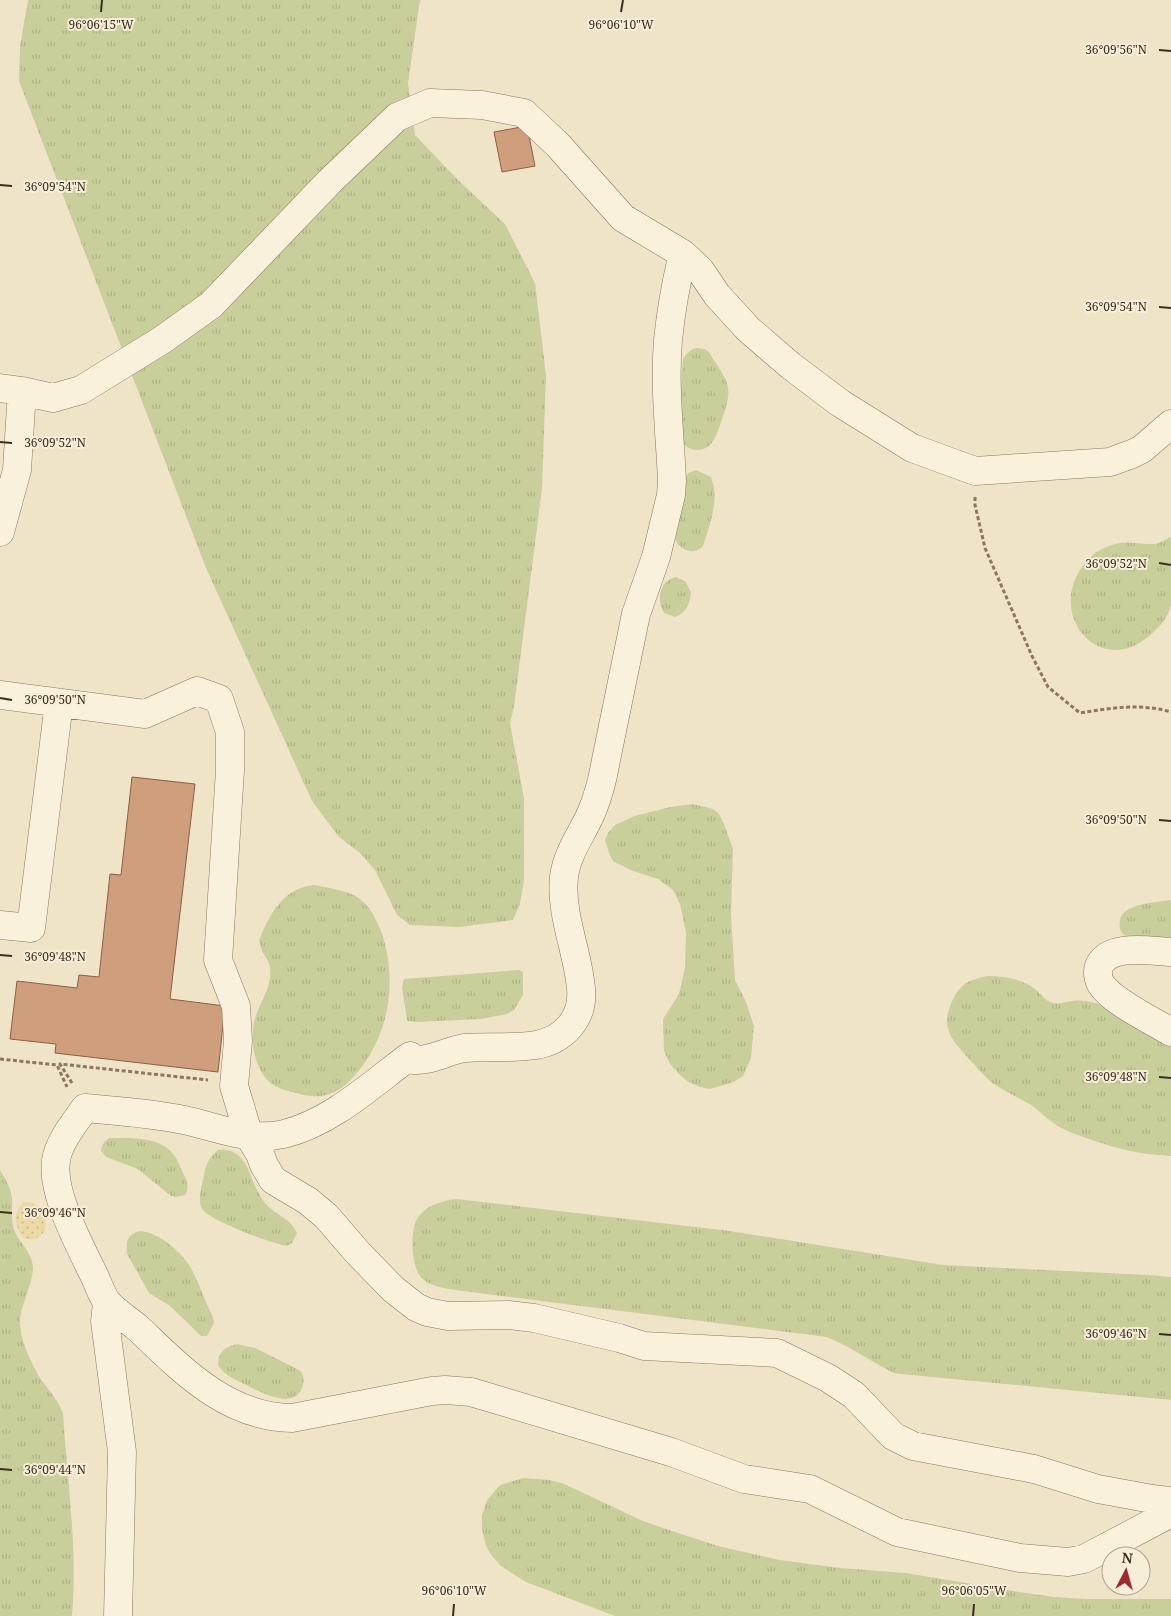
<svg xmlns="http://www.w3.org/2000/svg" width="1171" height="1616" font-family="'Noto Serif',serif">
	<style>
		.grass { fill: url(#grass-tufts) }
		.sand { fill: url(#sand-dots) }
		.building { fill: #cf9f7d; stroke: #8d5f41 }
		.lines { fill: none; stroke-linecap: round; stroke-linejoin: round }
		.minor-casing { stroke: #8d765c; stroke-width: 29 }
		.path { stroke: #8d765c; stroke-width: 3; stroke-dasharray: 4 2.5; stroke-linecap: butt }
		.minor { stroke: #faf1dc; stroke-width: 28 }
		.ticks { fill: none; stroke: #3d2e20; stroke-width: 2 }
		.ticks-label { font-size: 12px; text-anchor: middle; fill: #3d2e20; stroke: #f7eed8; stroke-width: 4; stroke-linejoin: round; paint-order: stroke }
	</style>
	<defs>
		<pattern id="grass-tufts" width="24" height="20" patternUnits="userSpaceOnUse" patternTransform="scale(1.25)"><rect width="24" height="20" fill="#c9cf9b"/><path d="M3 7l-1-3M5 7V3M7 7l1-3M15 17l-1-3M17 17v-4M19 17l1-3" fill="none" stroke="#aeb285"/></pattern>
		<pattern id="sand-dots" width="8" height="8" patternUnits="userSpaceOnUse" patternTransform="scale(1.25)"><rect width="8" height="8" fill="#ecd9a5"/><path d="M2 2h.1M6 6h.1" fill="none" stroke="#cbbb8e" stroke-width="1.8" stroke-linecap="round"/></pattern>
	</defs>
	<rect width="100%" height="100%" fill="#f0e4c8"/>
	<path class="grass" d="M 28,0 L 420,0 L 408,83 L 415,135 L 459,181 L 505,224 L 535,283 L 546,375 L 542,489 L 514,707 L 510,723 L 524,798 L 524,880 L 520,904 L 513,920 L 459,927 L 410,925 L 397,915 L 375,870 L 360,853 L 339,837 L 312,801 L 206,568 L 19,81 L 20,46 Z
		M 697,348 L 705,349 L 709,352 C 727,382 735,384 722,419 C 717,433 714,449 698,450 C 693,450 687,448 684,444 C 680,439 681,368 683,360 C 686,353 691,349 697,348 Z
		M 696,470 L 711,477 C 720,499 710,524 703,546 C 694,557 675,549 675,535 C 675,518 681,497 684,480 L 688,473 Z
		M 1171,537 C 1171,553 1171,570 1171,586 C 1171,592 1171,600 1171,605 C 1168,618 1159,628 1149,636 C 1096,682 1036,604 1095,553 C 1099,550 1104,548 1109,546 C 1127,539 1136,545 1154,544 C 1159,544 1166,539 1171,537 Z
		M 676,577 L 685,581 L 691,592 C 690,604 686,613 675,617 L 664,613 C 656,600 659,581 676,577 Z
		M 693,804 L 713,809 L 719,814 L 724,824 L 733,849 L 731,914 L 735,980 L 746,1002 L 754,1026 L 751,1058 L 743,1076 L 734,1082 L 710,1089 L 700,1087 L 688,1082 L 679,1074 L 670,1064 L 664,1051 L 663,1019 L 679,994 L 685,968 L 686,933 L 680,904 L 673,890 L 658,879 L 633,871 L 613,861 L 609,853 L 605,840 L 608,833 L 615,825 L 635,816 L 670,807 Z
		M 314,885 C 329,888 349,890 361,900 C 371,907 376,920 381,931 C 398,979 390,1035 356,1074 C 348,1083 339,1092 326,1095 C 316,1098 302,1095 292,1092 C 278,1089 266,1083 260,1069 C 251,1052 250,1028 258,1010 C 264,997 272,983 270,968 C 269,960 265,957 262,951 C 261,947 260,943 259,940 C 270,914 283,888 314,885 Z
		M 1171,900 L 1171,937 C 1157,938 1115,947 1120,921 C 1120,916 1124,912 1129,909 C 1141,903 1157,902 1171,900 Z
		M 519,970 L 523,972 L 523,995 L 514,1010 L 507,1014 L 481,1019 L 417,1022 L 407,1021 L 402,987 L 404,979 Z
		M 988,976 C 1004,976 1022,979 1035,989 C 1041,994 1045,1001 1053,1003 C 1060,1005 1066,1001 1072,1001 C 1078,1000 1086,1001 1091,1002 C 1120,1008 1146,1027 1171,1040 L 1171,1156 C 1137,1154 1118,1149 1086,1138 C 1078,1135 1069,1132 1061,1128 C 1050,1122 1041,1112 1031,1105 C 1018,1097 1003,1091 991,1082 C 984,1076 977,1067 970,1060 C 954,1042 940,1030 951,1004 C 959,984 968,980 988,976 Z
		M 109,1138 C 129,1138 161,1136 174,1155 C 178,1160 180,1167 183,1173 C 187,1181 190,1187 185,1195 L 176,1197 L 171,1196 L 138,1169 L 106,1157 L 101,1151 C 102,1144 104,1142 109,1138 Z
		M 218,1150 C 227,1148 236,1152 242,1159 C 252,1172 254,1191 266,1204 C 275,1215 291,1218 297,1233 L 292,1243 L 287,1246 C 273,1244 211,1221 203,1210 C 197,1203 201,1189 203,1180 C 205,1168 207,1159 218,1150 Z
		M 0,1170 C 5,1178 11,1188 12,1198 C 13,1209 10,1221 15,1232 C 21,1245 33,1253 33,1269 C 32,1287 19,1308 20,1324 C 21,1343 32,1365 42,1381 C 50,1391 58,1401 63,1413 C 67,1480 78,1548 72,1616 L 0,1616 Z
		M 457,1199 L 730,1231 L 943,1265 L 1148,1275 L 1171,1277 L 1171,1400 L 901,1374 L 893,1373 L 846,1346 L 827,1337 L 455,1290 C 443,1288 428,1286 420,1276 C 411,1264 409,1228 419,1216 C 427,1205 444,1200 457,1199 Z
		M 140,1231 C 159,1232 183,1253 192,1270 C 200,1285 205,1302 213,1317 L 214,1323 L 207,1336 L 201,1336 L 170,1306 L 149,1293 L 127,1254 C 125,1242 128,1234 140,1231 Z
		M 237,1344 L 255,1348 L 299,1370 C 303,1374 305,1378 303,1384 C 298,1411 264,1394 250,1387 C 239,1381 224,1376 218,1365 C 218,1352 225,1347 237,1344 Z
		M 523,1478 L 549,1480 L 562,1483 L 643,1521 L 666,1529 L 718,1546 L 780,1560 L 840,1568 L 906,1573 L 1019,1592 L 1054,1597 L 1087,1599 L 1171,1599 L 1171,1616 L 615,1616 L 526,1582 L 501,1566 L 492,1556 L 486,1546 L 482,1529 L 482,1515 L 487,1500 L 500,1485 Z"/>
	<path class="sand" d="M 24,1202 C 42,1201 50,1219 43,1234 L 33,1240 L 23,1238 C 14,1225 12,1213 24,1202 Z"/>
	<path class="building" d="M 527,126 L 535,166 L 502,172 L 494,132 Z
		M 132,777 L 195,784 L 170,999 L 225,1006 L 218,1072 L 55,1053 L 56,1044 L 10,1039 L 17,981 L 77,988 L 79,975 L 99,977 L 110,874 L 121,875 Z"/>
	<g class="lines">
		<g class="minor-casing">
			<path id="minor" d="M 0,388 L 22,391 L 17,470 L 0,532
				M 22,391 L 53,398 L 81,390 L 162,340 L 211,305 L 330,181 L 397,117 L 430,103 L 482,105 L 524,113 L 558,145 L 623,218 L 683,254
				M 1171,424 L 1142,449 L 1132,454 L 1110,462 L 975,471 L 912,448 L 840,403 L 791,366 L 748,329 L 717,295 L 700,270 L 683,254 C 676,282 671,311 668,340 C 664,387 670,435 672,481 L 671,495 L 656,557 L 636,614 L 606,760 C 603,778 599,794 592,811 C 583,833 567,852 564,877 C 560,915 578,951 581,989 C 584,1018 564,1040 536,1045 C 512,1049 487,1046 464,1048 C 447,1051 431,1061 414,1060 L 410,1056 C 372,1084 332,1122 284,1134 C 249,1142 217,1127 184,1120 C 151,1113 118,1111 85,1108 C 75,1122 58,1143 56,1161 C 51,1193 80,1246 94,1275 C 98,1283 101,1294 107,1302 C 114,1311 130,1321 139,1329 C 183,1371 227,1417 292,1418 L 432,1391 L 445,1390 L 471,1392 L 671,1452 L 744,1479 L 810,1489 L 897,1532 L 1020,1558 L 1068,1562 L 1084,1559 L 1171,1513
				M 0,695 L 145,714 L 197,691 L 219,699 L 230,732 L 230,770 L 218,960 L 236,1006 L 238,1041 L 234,1086 L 249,1136 L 260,1154 L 264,1165 L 273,1180 L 308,1201 L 326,1216 L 358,1253 L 393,1289 L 416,1307 L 427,1312 L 448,1316 L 508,1315 L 534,1318 L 619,1338 L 644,1346 L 777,1353 L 828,1378 L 854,1395 L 893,1436 L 913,1446 L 1034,1469 L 1098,1489 L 1152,1499 L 1171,1501
				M 0,925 L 31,928 L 59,703
				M 1171,952 C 1151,951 1109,943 1099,966 C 1097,971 1098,979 1101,984 C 1111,1001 1153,1021 1171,1032
				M 107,1303 L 105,1321 L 122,1452 L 118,1616"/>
		</g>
		<path class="path" d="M 975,497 L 975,505 L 985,548 L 1032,656 L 1048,687 L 1080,713 C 1110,708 1141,703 1171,712
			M 38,956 L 78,960
			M 0,1059 L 57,1065 L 67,1087
			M 72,1083 L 60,1064 L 208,1080"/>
		<use href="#minor" class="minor"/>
	</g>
	<path class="ticks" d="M 101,12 L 102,0M 621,12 L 623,0M 1159,50 L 1171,51M 0,185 L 12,186M 1159,307 L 1171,308M 0,442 L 12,443M 1159,563 L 1171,565M 0,698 L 12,700M 1159,820 L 1171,821M 0,955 L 12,956M 1159,1077 L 1171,1078M 0,1212 L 12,1213M 1159,1334 L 1171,1335M 0,1469 L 12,1470M 453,1616 L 454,1604M 973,1616 L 974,1604"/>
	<g class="ticks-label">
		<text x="101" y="29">96°06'15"W</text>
		<text x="621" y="29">96°06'10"W</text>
		<text x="1116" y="54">36°09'56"N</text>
		<text x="55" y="191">36°09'54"N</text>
		<text x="1116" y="311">36°09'54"N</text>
		<text x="55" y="447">36°09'52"N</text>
		<text x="1116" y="568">36°09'52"N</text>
		<text x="55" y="704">36°09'50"N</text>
		<text x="1116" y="824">36°09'50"N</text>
		<text x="55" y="961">36°09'48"N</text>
		<text x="1116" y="1081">36°09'48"N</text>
		<text x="55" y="1217">36°09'46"N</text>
		<text x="1116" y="1338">36°09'46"N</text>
		<text x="55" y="1474">36°09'44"N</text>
		<text x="454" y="1595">96°06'10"W</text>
		<text x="974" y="1595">96°06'05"W</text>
	</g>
	<g transform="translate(1126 1571) rotate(6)"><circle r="24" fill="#f7eed8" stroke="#ada18e"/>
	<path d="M0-4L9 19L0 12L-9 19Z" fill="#9e2a2b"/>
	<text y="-8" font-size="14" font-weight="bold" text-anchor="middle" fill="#3d2e20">N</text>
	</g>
</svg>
